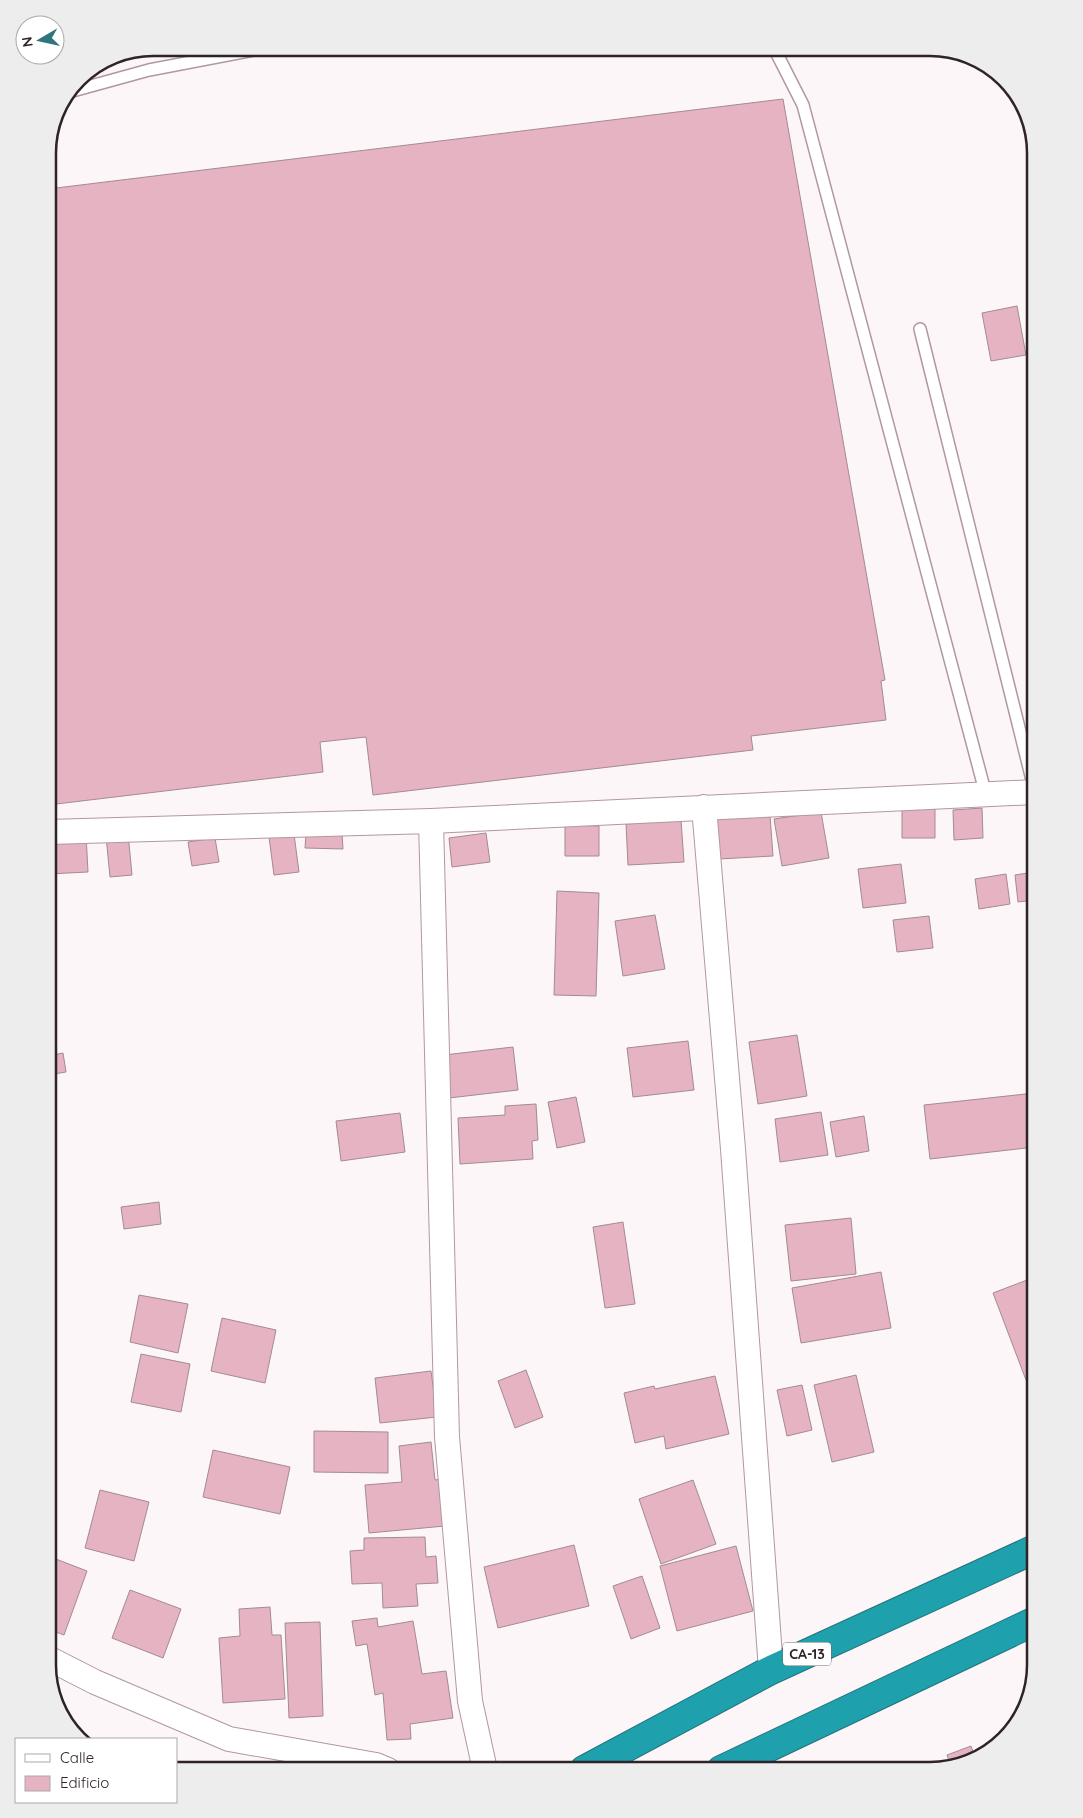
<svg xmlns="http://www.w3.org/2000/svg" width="1083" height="1818" font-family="Quicksand,sans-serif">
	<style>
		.building { fill: #e5b3c1; stroke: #a48a91 }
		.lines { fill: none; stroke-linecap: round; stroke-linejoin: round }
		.lane-casing { stroke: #b2979f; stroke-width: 14 }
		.street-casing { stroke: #b2979f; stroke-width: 26 }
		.highway-casing { stroke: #24747e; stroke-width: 30 }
		.lane { stroke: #fff; stroke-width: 11 }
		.street { stroke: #fff; stroke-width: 24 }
		.highway { stroke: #1ea0ad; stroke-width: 28 }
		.labels { text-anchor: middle; stroke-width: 4; stroke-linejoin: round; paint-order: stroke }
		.shield { fill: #fff; stroke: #6d6567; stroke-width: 1 }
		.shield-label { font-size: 14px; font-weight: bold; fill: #2e2326 }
		.rim { fill: none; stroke: #2e2326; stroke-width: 2.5 }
	</style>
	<rect width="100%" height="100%" fill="#fcf6f8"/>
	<path class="building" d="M 783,99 L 885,680 L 881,681 L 886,720 L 751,736 L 753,750 L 373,795 L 366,737 L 320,742 L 323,772 L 48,805 L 48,189 Z
		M 1017,306 L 1026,355 L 991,361 L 982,313 Z
		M 935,804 L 935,838 L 902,838 L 902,805 Z
		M 982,808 L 983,838 L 954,840 L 953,810 Z
		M 821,812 L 829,858 L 782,866 L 774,819 Z
		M 770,815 L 773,856 L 719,859 L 716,818 Z
		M 681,820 L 684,862 L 628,865 L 626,824 Z
		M 565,825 L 599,826 L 599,856 L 565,856 Z
		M 128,833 L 132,875 L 110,877 L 106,836 Z
		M 486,833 L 490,862 L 452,867 L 449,838 Z
		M 86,834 L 88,872 L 48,874 L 48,837 Z
		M 294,834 L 299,872 L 274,875 L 269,837 Z
		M 306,834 L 342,834 L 343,849 L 305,848 Z
		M 215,838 L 219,862 L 192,866 L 188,842 Z
		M 901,864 L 906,903 L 863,908 L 858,869 Z
		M 1035,872 L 1035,900 L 1018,902 L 1015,875 Z
		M 1006,874 L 1010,904 L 979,909 L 975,879 Z
		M 557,891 L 599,893 L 596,996 L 554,995 Z
		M 655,915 L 665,969 L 623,976 L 615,921 Z
		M 929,916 L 933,948 L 897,952 L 893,920 Z
		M 797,1035 L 807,1096 L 758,1104 L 749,1042 Z
		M 688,1041 L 694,1090 L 633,1097 L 627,1048 Z
		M 513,1047 L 518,1090 L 449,1098 L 444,1055 Z
		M 63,1053 L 66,1072 L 48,1075 L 48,1056 Z
		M 1035,1093 L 1035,1147 L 930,1159 L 924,1105 Z
		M 576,1097 L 585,1142 L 557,1148 L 548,1102 Z
		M 536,1104 L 538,1140 L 532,1141 L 533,1159 L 460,1164 L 458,1118 L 505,1115 L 505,1106 Z
		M 821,1112 L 828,1155 L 780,1162 L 775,1119 Z
		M 400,1113 L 405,1152 L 341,1161 L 336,1121 Z
		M 864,1116 L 869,1151 L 836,1157 L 830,1122 Z
		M 159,1202 L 161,1224 L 124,1229 L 121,1207 Z
		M 851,1218 L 856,1274 L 791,1281 L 785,1225 Z
		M 623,1222 L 635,1304 L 605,1308 L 593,1227 Z
		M 881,1272 L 891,1328 L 801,1343 L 792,1288 Z
		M 1035,1277 L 1035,1376 L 1026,1380 L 993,1293 Z
		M 139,1295 L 188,1304 L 178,1353 L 130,1342 Z
		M 222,1318 L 276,1330 L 265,1383 L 211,1371 Z
		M 141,1354 L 190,1364 L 181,1412 L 131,1402 Z
		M 526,1370 L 543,1417 L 515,1428 L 498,1381 Z
		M 431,1371 L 437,1417 L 380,1423 L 375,1378 Z
		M 856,1375 L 874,1452 L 832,1462 L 814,1385 Z
		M 715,1376 L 729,1434 L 666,1449 L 664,1436 L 635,1443 L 624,1393 L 654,1386 L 655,1389 Z
		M 802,1385 L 812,1430 L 787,1436 L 777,1390 Z
		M 314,1431 L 388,1432 L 388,1473 L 314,1472 Z
		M 431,1442 L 435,1480 L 441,1479 L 445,1526 L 369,1533 L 365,1485 L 402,1482 L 399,1446 Z
		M 213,1450 L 290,1467 L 280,1514 L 203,1497 Z
		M 693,1480 L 716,1544 L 661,1564 L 639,1499 Z
		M 100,1490 L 149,1502 L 134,1561 L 85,1548 Z
		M 425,1537 L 426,1557 L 436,1556 L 438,1583 L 416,1584 L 418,1606 L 383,1608 L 382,1583 L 352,1584 L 350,1551 L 364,1550 L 364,1538 Z
		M 574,1545 L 589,1606 L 498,1628 L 484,1567 Z
		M 736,1546 L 753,1611 L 677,1631 L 660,1566 Z
		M 48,1556 L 87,1571 L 64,1635 L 48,1629 Z
		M 642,1576 L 660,1628 L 631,1639 L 613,1586 Z
		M 130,1590 L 181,1609 L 163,1658 L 112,1638 Z
		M 270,1607 L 272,1635 L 281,1635 L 285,1699 L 223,1703 L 219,1638 L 240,1636 L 239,1609 Z
		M 377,1618 L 378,1627 L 413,1621 L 422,1674 L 446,1671 L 453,1718 L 410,1724 L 411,1739 L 387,1740 L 383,1693 L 375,1695 L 367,1644 L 356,1646 L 352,1621 Z
		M 320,1622 L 323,1716 L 289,1718 L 285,1623 Z
		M 971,1746 L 976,1760 L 951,1766 L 947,1755 Z"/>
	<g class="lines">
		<g class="lane-casing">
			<path id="lane" d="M 774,48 L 803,105 L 986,795
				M 69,92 L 149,70 L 265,48
				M 920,329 L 1035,792"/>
		</g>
		<g class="street-casing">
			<path id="street" d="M 704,807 L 733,1149 L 771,1670
				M 431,821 L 447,1437 L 470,1701 L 485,1770
				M 48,832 L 431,821 L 1035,792
				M 48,1658 L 95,1682 L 229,1739 L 376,1765 L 388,1770"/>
		</g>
		<g class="highway-casing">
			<path id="highway" d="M 584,1770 L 771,1670 L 1035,1549
				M 721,1770 L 1035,1621"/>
		</g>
		<use href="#lane" class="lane"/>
		<use href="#street" class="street"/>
		<use href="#highway" class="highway"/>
	</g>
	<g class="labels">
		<rect class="shield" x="783" y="1642.5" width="48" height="23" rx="4"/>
		<g class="shield-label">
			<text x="807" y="1659">CA-13</text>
		</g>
	</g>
	<path d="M0 0H1083V1818H0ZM153 56H930A97 97 0 0 1 1027 153V1665A97 97 0 0 1 930 1762H153A97 97 0 0 1 56 1665V153A97 97 0 0 1 153 56Z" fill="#eeedee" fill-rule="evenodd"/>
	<path class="rim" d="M153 56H930A97 97 0 0 1 1027 153V1665A97 97 0 0 1 930 1762H153A97 97 0 0 1 56 1665V153A97 97 0 0 1 153 56Z"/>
	<rect x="15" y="1738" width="162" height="65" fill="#ffffff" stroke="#aba7a8"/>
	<rect x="25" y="1754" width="25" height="8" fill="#ffffff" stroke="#aba7a8"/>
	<text x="60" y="1763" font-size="15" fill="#2e2326">Calle</text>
	<rect x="25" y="1776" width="25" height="15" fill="#e5b3c1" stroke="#aba7a8"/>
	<text x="60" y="1788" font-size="15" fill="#2e2326">Edificio</text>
	<g transform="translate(40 40) rotate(261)"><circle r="24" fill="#ffffff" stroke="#aba7a8"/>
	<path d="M0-4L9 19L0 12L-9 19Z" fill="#2d767e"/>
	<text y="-8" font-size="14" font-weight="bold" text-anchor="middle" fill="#2e2326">N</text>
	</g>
</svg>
